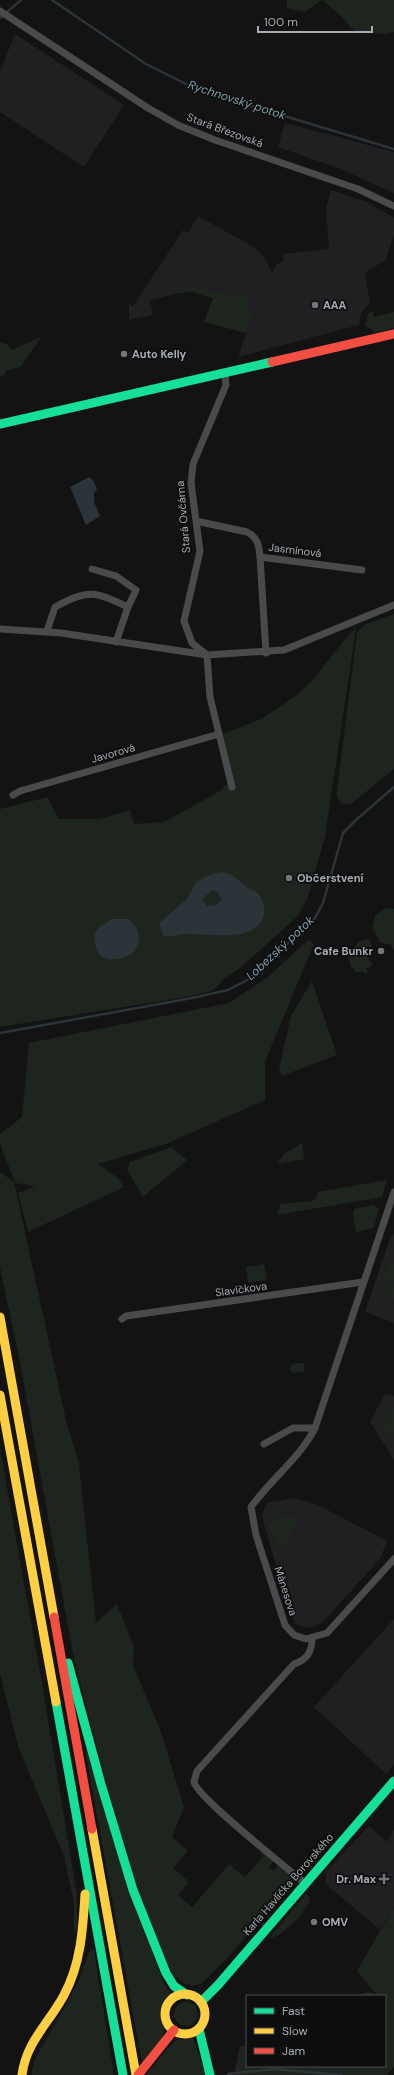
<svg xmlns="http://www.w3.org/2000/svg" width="394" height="2075" font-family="'DM Sans',sans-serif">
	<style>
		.built { fill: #202022 }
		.green { fill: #1e241e }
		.water { fill: #2b3438; fill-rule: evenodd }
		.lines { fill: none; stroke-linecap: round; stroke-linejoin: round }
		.stream { stroke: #2b3438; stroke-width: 2.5 }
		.street { stroke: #484a4c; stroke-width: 7 }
		.fast { stroke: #16e098; stroke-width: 9 }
		.slow { stroke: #ffcf43; stroke-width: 9 }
		.jam { stroke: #f24e42; stroke-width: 9 }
		.poi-dot { fill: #73767b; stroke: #0e0e0f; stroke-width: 1.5 }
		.labels { text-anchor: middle; stroke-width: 3.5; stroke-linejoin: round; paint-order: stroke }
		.street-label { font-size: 11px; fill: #a6acb3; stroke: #0e0e0f }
		.poi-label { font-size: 11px; font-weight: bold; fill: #a6acb3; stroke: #0e0e0f; text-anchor: start }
		.water-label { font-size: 12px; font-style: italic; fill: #7f9fac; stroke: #0e0e0f }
	</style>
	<rect width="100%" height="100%" fill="#131314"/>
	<path class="built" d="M 15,34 L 124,105 L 84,167 L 0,112 L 0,71 Z
		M 285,123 L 394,152 L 394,193 L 338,168 L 278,147 Z
		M 331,190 L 367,202 L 394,218 L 394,234 L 386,260 L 367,271 L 365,276 L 370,302 L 361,313 L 359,325 L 238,357 L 254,313 L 245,310 L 249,298 L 191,287 L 179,287 L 180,293 L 150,300 L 153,315 L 129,320 L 129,304 L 133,306 L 183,230 L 188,233 L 198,216 L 256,248 L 258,252 L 261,253 L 268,264 L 272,273 L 277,264 L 284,260 L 282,254 L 329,249 L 326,208 Z
		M 394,1233 L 394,1323 L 366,1312 L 366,1309 L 390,1239 Z
		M 385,1394 L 394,1396 L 394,1460 L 370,1422 Z
		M 294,1498 L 316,1504 L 387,1541 L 380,1559 L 322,1623 L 309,1628 L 296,1625 L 291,1615 L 291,1609 L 287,1604 L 262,1516 L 266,1503 Z
		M 394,1619 L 394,1765 L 386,1774 L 314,1707 Z
		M 369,1826 L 387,1842 L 394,1829 L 394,1907 L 380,1930 L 326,1884 L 326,1871 Z"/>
	<path class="green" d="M 287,0 L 394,0 L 394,32 L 384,34 L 355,32 L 341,16 L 322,0 L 305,12 L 287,8 Z
		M 179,287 L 191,287 L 250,297 L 246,310 L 254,313 L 246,333 L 204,322 L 213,298 L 192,292 L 180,293 Z
		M 373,311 L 374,317 L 394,312 L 394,328 L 373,333 L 372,328 L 370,329 L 365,326 L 368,314 Z
		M 41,337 L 21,367 L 5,371 L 5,375 L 0,377 L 0,342 L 7,344 L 12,350 Z
		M 394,614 L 394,769 L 351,804 L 341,804 L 337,797 L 337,790 L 357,632 L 366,624 Z
		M 356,629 L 325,837 L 308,897 L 298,916 L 239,969 L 224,979 L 214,990 L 192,996 L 0,1027 L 0,809 L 48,797 L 58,819 L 99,819 L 130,810 L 134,824 L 164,822 L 222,790 L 227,783 L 218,741 L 224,734 L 261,719 L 294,697 L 312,681 L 349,634 Z
		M 386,908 L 394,909 L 394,950 L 391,945 L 380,942 L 372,928 L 375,916 Z
		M 309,939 L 314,944 L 269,1052 L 265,1063 L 265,1100 L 166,1144 L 98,1164 L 118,1178 L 124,1187 L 28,1232 L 18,1193 L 35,1186 L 15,1183 L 0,1144 L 0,1134 L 22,1117 L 29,1043 L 229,1003 L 268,977 Z
		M 366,939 L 369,940 L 372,945 L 371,951 L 367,955 L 373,965 L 366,969 L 368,972 L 365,974 L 364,972 L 356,972 L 350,965 L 349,956 L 358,942 Z
		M 312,981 L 337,1055 L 282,1076 L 279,1069 L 291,1016 Z
		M 302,1143 L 304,1159 L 277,1164 L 285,1153 Z
		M 171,1147 L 187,1160 L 143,1197 L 127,1170 L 130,1162 Z
		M 0,1172 L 14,1182 L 66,1420 L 79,1464 L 96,1623 L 117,1604 L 134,1647 L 133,1665 L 161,1732 L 184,1807 L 172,1837 L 188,1851 L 173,1868 L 189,1882 L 178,1895 L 192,1907 L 229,1864 L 245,1877 L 264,1856 L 260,1852 L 262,1850 L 274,1861 L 269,1867 L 273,1871 L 279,1865 L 295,1879 L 229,1956 L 201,1984 L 192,1986 L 184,1984 L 178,1978 L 175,1978 L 163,1954 L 130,1869 L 92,1729 L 73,1654 L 19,1357 L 0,1267 Z
		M 387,1180 L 382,1197 L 277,1215 L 280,1204 L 312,1201 L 317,1198 L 317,1192 Z
		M 372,1205 L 379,1208 L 374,1228 L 356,1232 L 353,1213 L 355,1209 Z
		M 390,1262 L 394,1264 L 394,1282 L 383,1277 Z
		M 264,1264 L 267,1280 L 248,1283 L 246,1267 Z
		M 390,1282 L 394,1284 L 394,1300 L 384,1295 Z
		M 298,1363 L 304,1363 L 304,1372 L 293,1373 L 290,1369 L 292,1364 Z
		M 394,1407 L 394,1431 L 392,1436 L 384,1432 L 378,1425 L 381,1418 L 388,1421 Z
		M 0,1448 L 41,1678 L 77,1895 L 77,1928 L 74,1934 L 74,1904 L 64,1856 L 19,1749 L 0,1674 Z
		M 279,1515 L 296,1516 L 292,1541 L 277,1546 L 268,1525 Z
		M 84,1744 L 137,1908 L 164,1984 L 172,1995 C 158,2007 168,2019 164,2033 C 161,2045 150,2055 142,2064 Z
		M 306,1894 L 310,1898 C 308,1911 282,1938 269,1938 Z
		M 394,1907 L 394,2067 L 387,2075 L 234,2075 L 240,2046 L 247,2046 L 247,2066 L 385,2066 L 385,1996 L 360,1996 L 367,1991 L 377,1995 L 357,1971 Z
		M 92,1949 L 94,1950 L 114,2075 L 31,2075 L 34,2061 L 78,1983 L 89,1952 Z
		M174 2014a12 12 0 1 1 24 0a12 12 0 1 1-24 0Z
		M 193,2038 L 206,2075 L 145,2075 L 173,2043 L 179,2039 Z"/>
	<path class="water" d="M 89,477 L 93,480 L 97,489 L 94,493 L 94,502 L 100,516 L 86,525 L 70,487 Z
		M 222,872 C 235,874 238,881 248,888 C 250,889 254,890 256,892 C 262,896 266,907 264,914 C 257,945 208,933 187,934 C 178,934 172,938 163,935 L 159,923 L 187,899 L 196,882 L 212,874 ZM 213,890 L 217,892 L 222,899 L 216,905 L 207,906 L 202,899 Z
		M 112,919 L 128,919 C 139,928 142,938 135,951 C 127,958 109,964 100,955 C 95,950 95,940 94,934 L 99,927 Z"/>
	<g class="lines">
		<path class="stream" d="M 52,0 L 146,64 L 198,90 L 394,149
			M 0,18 L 21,0
			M 0,1033 L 192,998 L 228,990 L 249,979 L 315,918 L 323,903 L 343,833 L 356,820 L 394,787
			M 228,2074 L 274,2069 L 341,2075"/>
		<path class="street" d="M 0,11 L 148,108 L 178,125 L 215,140 L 358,189 L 394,206
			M 225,373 L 226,385 L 193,464 L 191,483 L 200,551 L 184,621 L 192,643 L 207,655 L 210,697 L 232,787
			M 196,521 L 247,532 C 258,538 259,545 260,557 L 362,570
			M 260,557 L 266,653
			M 92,569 L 116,576 L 136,590 L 128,607
			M 0,629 L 61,633 L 207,655 L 284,650 L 394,605
			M 47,631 L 55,607 C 89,589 94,591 128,607 L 116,642
			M 13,795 L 20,791 L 219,734
			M 394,1192 L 315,1428 C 300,1458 271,1479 251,1507 L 256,1535 L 285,1625 L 294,1635 L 306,1639 L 327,1633 L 394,1559
			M 122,1319 L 126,1316 L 363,1282
			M 264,1444 L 293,1428 L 315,1428
			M 305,1883 C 287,1868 197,1797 194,1782 L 197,1771 L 294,1664 C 307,1660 312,1652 312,1639"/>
		<path class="fast" d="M 0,424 L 272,362
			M 68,1663 L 101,1784 L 133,1890 L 166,1973 L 174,1986 L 187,1995
			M 56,1702 L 123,2075
			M 201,2002 L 218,1985 L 394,1781
			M 199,2029 L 210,2075"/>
		<path class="slow" d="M 0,1317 L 54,1617
			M 0,1395 L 56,1702
			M 92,1829 L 136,2075
			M165 2014a20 20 0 1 1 40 0a20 20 0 1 1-40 0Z
			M 22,2075 C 26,2042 49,2023 64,1995 C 81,1964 83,1928 85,1894"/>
		<path class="jam" d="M 272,362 L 394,334
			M 54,1617 L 92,1829
			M 138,2075 L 174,2030"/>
	</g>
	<g class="poi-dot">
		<circle cx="315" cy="305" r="4"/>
		<circle cx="124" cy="354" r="4"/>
		<circle cx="289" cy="878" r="4"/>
		<circle cx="381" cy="951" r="4"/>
		<path d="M382 1873h4v4h4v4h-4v4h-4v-4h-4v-4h4z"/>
		<circle cx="314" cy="1922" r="4"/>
	</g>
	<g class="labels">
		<g class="street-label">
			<text transform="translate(225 130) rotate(20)" y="4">Stará Březovská</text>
			<text transform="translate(183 517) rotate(-95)" y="4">Stará Ovčárna</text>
			<text transform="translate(295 550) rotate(7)" y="4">Jasmínová</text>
			<text transform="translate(113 753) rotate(-16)" y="4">Javorová</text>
			<text transform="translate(241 1289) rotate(-8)" y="4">Slavíčkova</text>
			<text transform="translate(286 1591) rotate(72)" y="4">Mánesova</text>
			<text transform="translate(288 1884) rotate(-49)" y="4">Karla Havlíčka Borovského</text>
		</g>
		<g class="poi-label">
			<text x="323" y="309">AAA</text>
			<text x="132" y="358">Auto Kelly</text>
			<text x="297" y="882">Občerstvení</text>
			<text x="373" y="955" text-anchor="end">Cafe Bunkr</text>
			<text x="376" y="1883" text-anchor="end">Dr. Max</text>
			<text x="322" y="1926">OMV</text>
		</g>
		<g class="water-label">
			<text transform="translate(237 100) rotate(18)" y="4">Rychnovský potok</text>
			<text transform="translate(280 948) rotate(-43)" y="4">Lobezský potok</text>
		</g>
	</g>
	<rect x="246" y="1995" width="140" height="72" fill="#0e0e0f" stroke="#4b4d51"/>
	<rect x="254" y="2008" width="20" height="6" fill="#16e098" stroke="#4b4d51"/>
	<text x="282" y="2015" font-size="12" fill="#a6acb3">Fast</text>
	<rect x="254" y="2028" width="20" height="6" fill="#ffcf43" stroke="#4b4d51"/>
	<text x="282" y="2035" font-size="12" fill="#a6acb3">Slow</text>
	<rect x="254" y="2048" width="20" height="6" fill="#f24e42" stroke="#4b4d51"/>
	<text x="282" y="2055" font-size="12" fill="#a6acb3">Jam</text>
	<path d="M258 26v6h114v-6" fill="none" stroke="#a6acb3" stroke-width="2"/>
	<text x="264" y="26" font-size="12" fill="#a6acb3" stroke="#0e0e0f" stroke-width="3" paint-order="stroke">100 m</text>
</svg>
